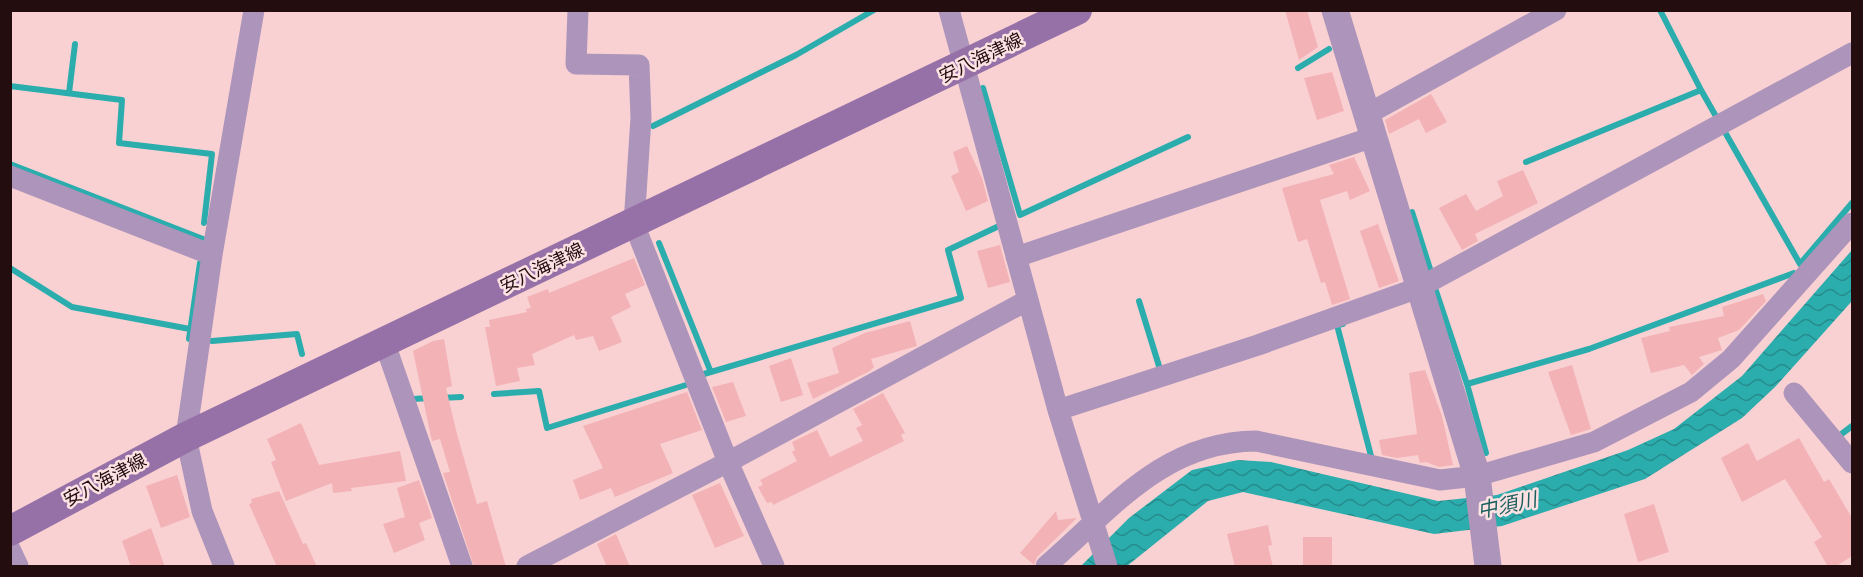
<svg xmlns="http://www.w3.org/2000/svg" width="1863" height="577" font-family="'Asap Condensed','Noto Sans JP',sans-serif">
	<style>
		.water { fill: url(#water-waves) }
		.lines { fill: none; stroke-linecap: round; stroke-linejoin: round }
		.stream { stroke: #2cadad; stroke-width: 6 }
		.building { fill: #f3b2b6 }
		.minor { stroke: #ad94ba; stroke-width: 21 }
		.tertiary { stroke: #ad94ba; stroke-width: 27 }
		.secondary { stroke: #9671a7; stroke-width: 30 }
		.labels { text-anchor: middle; stroke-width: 5; stroke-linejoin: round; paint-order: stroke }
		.street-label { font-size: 18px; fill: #230d0f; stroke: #fde2e3 }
		.water-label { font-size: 20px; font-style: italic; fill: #1c5f5f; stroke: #fde2e3 }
	</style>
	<defs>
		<pattern id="water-waves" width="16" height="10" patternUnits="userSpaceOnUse" patternTransform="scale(1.5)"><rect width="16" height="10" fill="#2cadad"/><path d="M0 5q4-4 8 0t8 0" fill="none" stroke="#258b8b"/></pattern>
	</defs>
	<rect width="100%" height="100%" fill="#f9d1d3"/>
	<path class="water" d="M 1852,250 L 1852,301 L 1775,387 L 1742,418 L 1645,479 L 1502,526 L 1434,534 L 1243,492 L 1208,501 L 1127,566 L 1081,566 L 1129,518 L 1192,470 L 1238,460 L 1271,462 L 1438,501 L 1497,495 L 1628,450 L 1674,429 L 1742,376 Z"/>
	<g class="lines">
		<path class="stream" d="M 1298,68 L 1329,49
			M 10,86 L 122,100 L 119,143 L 212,154 L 204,223
			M 983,88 L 1020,215 L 1188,137
			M 1701,90 L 1800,264 L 1852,203
			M 69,93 L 75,44
			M 653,126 L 796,55 L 874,10
			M 1526,162 L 1701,90 L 1660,10
			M 10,164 L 203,239
			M 1412,212 L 1431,272
			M 659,243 L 710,370
			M 10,268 L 72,307 L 190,329
			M 1435,288 L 1467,384
			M 1139,301 L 1159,366
			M 1343,324 L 1337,325 L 1371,456
			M 189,339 L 200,263
			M 212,341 L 297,334 L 302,354
			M 704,374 L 961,298 L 948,250 L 999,226
			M 494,394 L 539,391 L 547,428 L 686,385
			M 440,398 L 461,397
			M 413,399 L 430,398
			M 1841,439 L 1839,436 L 1852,426
			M 1486,453 L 1467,384 L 1589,349 L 1794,273"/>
	</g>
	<path class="building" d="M 1285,10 L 1307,10 L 1318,47 L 1299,60 Z
		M 1332,72 L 1344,111 L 1317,120 L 1304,78 Z
		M 1431,94 L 1447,122 L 1426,133 L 1419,119 L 1389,134 L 1385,120 Z
		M 967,146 L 982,178 L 988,201 L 966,211 L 951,176 L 959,172 L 953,152 Z
		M 1354,157 L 1370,191 L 1350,200 L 1347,191 L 1320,200 L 1350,299 L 1332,305 L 1325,282 L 1321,283 L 1307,239 L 1298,242 L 1282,188 L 1334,174 L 1329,165 Z
		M 1523,170 L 1538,203 L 1475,234 L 1478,241 L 1462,250 L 1439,208 L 1466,194 L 1476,211 L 1503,196 L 1497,181 Z
		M 1378,224 L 1399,281 L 1379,288 L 1360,231 Z
		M 1000,245 L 1010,282 L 988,288 L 977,251 Z
		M 634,258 L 645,285 L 625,294 L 631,307 L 611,317 L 622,342 L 599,351 L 593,336 L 576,340 L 574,335 L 532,354 L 535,365 L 517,368 L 520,381 L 496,386 L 485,327 L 490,327 L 489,320 L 527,312 L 526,309 L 531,308 L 527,297 L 548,289 L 549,293 Z
		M 1763,294 L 1766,301 L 1739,330 L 1718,338 L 1722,350 L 1699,357 L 1704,364 L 1692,375 L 1684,365 L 1651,373 L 1641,338 L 1670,331 L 1669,327 L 1724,316 L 1722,307 Z
		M 910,321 L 917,346 L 871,359 L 874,367 L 870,371 L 813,399 L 807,383 L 839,373 L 832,348 L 865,333 Z
		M 444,339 L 452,386 L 446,388 L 457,434 L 477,504 L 487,501 L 506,567 L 474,567 L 443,473 L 450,472 L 440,439 L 432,441 L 431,437 L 413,351 L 433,341 Z
		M 791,358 L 803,395 L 781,402 L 769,366 Z
		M 1572,365 L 1591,429 L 1571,435 L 1548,372 Z
		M 1425,370 L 1442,416 L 1453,465 L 1439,467 L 1426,462 L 1420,463 L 1418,455 L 1397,458 L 1382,455 L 1379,440 L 1417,434 L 1409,373 Z
		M 733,382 L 746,416 L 726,422 L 712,387 Z
		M 687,392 L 702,430 L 660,444 L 673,473 L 615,497 L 611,488 L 580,500 L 573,480 L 603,468 L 583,426 Z
		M 883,393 L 905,433 L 901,435 L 904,441 L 773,505 L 772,502 L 767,503 L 758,487 L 763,485 L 760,480 L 797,461 L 792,452 L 795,450 L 792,442 L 817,430 L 830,457 L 863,441 L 856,428 L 862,425 L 853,409 Z
		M 301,423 L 319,465 L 400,451 L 406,481 L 351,488 L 352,491 L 333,493 L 332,483 L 286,501 L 271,462 L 276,460 L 267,439 Z
		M 1799,438 L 1824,482 L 1829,479 L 1852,518 L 1852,556 L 1835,567 L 1828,567 L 1814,542 L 1822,537 L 1785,479 L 1742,502 L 1721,458 L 1748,443 L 1757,461 Z
		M 177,475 L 190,517 L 161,528 L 146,486 Z
		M 419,480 L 432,518 L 419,523 L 425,540 L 394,553 L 383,524 L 405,517 L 397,488 Z
		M 720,483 L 744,536 L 715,548 L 692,495 Z
		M 279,491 L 303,544 L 306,543 L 317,567 L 277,567 L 249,504 L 252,503 L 251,499 Z
		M 1654,504 L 1669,552 L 1638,562 L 1624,514 Z
		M 1056,511 L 1058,520 L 1077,518 L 1037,557 L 1034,565 L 1020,553 Z
		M 1268,525 L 1272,545 L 1268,546 L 1273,567 L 1235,567 L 1227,534 Z
		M 151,528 L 165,567 L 131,567 L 122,541 Z
		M 616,534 L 630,567 L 607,567 L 597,544 Z
		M 1303,537 L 1332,537 L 1332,567 L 1303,567 Z"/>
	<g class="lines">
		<path class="minor" d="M 949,10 L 1058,410 L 1107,566
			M 1366,115 L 1556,10
			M 10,176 L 212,255
			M 1016,257 L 1373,137
			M 385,344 L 462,566
			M 1794,393 L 1852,463
			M 1058,410 L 1258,345 L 1418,288 L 1852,53
			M 10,549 L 18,566
			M 224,566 L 202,511 L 186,437 L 212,255 L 254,10
			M 527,566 L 728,462 L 634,224 L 641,118 L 639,65 L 576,64 L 578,10
			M 774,566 L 728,462 L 1028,300
			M 1046,566 C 1112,509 1162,442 1256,441 L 1440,480 L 1477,476 L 1594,442 L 1691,392 L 1731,359 L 1852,223"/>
		<path class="tertiary" d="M 1335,10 L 1477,476 L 1488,566"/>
		<path class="secondary" d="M 10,531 L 186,437 L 1077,10"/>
	</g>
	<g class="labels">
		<g class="street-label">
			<text transform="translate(981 58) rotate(-26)" y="6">安八海津線</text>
			<text transform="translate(542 268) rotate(-26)" y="6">安八海津線</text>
			<text transform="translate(105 480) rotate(-28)" y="6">安八海津線</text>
		</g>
		<g class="water-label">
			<text transform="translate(1507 505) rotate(-12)" y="7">中須川</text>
		</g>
	</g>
	<rect width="1863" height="577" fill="none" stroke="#230d0f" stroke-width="24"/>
</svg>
